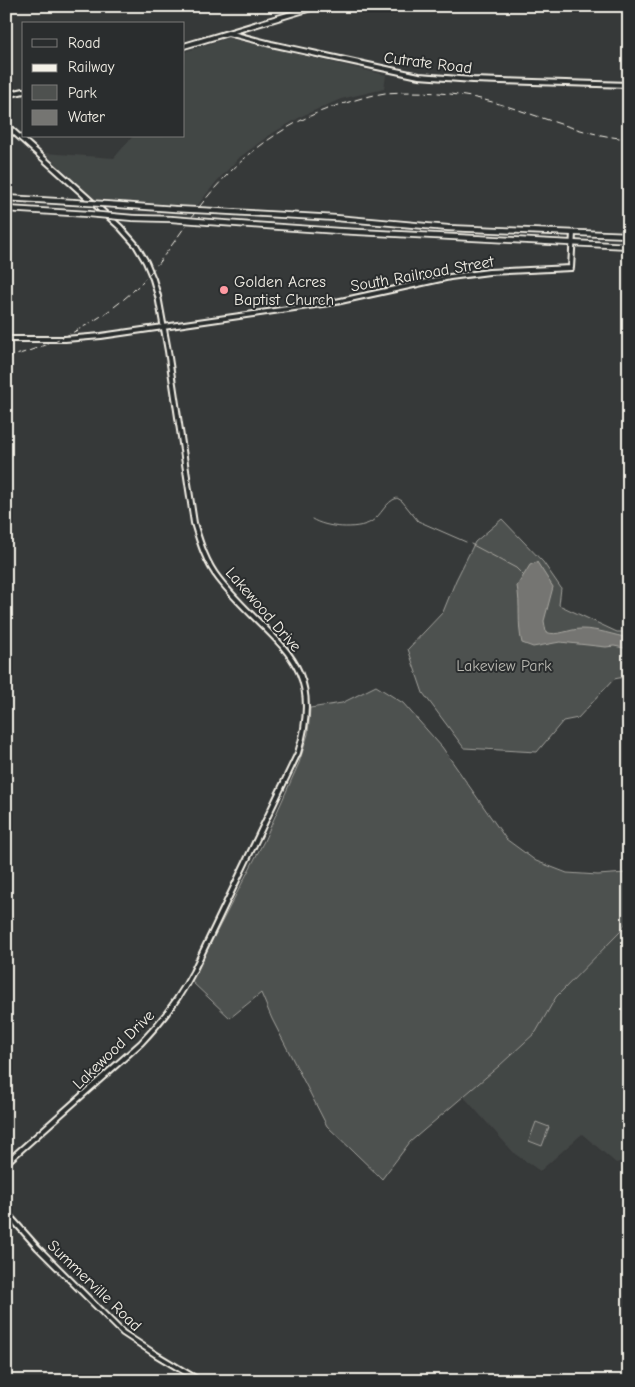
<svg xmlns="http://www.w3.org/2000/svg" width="635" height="1387" font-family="'Comic Neue',sans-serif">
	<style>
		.built { fill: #434645 }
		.green { fill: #4e514f; stroke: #a1a19c }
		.water { fill: #757572; stroke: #a8a7a1 }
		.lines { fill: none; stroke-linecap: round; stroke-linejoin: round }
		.stream { stroke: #a8a7a1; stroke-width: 1 }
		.secondary-casing { stroke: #f4f1e8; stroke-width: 8 }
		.highway-casing { stroke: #f4f1e8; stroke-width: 8 }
		.secondary { stroke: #2a2d2e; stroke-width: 4 }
		.highway { stroke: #2a2d2e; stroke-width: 4.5 }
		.rail { stroke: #f4f1e8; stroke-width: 1; stroke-dasharray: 8 4; stroke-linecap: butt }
		.highway-bridge-casing { stroke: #f4f1e8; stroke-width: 8; stroke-linecap: butt }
		.highway-bridge { stroke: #2a2d2e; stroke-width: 4.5 }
		.poi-dot { fill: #ff9aa2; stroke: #2a2d2e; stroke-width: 2 }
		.labels { text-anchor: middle; stroke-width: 4; stroke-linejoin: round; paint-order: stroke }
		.street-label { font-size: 16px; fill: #f4f1e8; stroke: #2a2d2e }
		.poi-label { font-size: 16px; fill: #f4f1e8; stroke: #2a2d2e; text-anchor: start }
		.park-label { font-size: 16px; fill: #bab9b2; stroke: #2a2d2e }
	</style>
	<rect width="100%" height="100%" fill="#363939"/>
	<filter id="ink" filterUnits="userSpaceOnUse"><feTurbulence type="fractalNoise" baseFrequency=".02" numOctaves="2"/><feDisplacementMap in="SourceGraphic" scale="10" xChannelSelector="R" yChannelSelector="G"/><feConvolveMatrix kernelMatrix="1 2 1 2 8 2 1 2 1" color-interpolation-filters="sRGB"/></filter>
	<g filter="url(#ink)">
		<path class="built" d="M 228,38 L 386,75 L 384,89 L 341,99 L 304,115 L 271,134 L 240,157 L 217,181 L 197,206 L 95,200 L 45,153 L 114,158 L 133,136 L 184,136 L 184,52 Z
			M 620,932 L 629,935 L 629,1160 L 616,1163 L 582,1134 L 540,1171 L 515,1154 L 463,1096 L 499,1066 L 536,1032 L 556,997 Z"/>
		<path class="green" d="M 502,519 L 543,562 L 561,588 L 559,605 L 617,632 L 629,632 L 629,676 L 614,679 L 578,718 L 563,721 L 537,752 L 464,748 L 423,693 L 408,649 L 443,612 L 456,580 L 475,542 Z
			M 376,686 L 403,703 L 442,747 L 506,839 L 536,861 L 567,873 L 598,875 L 626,873 L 629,875 L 629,917 L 620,932 L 556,997 L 536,1032 L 499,1066 L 410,1142 L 382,1179 L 327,1126 L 272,1019 L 261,993 L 230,1018 L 191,981 L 264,841 L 299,763 L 308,734 L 310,708 L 342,703 Z
			M 536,1122 L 549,1127 L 542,1146 L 529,1141 Z"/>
		<path class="water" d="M 537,562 L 553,587 L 544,621 L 546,632 C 557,637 569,629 581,629 C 598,629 613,635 629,638 L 629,649 L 614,646 L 606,647 L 560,642 L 533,647 L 522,643 C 517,624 521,605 517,586 L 530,565 Z"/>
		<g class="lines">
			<path class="stream" d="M 312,519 C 326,528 357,530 371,522 C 382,515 385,502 397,498 L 402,501 L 418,521 L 466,542
				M 471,544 L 516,568 L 523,575"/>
			<g class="secondary-casing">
				<path id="secondary" d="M 228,33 L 271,44 L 419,76 L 473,80 L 629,85
					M 184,46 L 318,6
					M 6,95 L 24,91
					M 6,125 L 120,227 L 136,245 L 146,262 L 153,279 L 158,296 L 168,351 L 194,523 C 200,543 206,563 219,579 C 269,643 328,657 298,753 L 193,972 C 179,999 161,1022 141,1043 L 6,1163
					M 6,339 L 65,339 L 101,336 L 336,302 L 450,277 L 489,272 L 571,268 L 573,233
					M 6,1212 L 38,1248 L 123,1333 L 155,1354 L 200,1381"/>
			</g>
			<g class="highway-casing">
				<path id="highway" d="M 6,198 L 73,202
					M 119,205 L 175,209
					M 6,209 L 88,214
					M 215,211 L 336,218 L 448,228 L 629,235
					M 133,218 L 171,219
					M 209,222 L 339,231 L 629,246"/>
			</g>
			<use href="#secondary" class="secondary"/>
			<use href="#highway" class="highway"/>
			<path class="rail" d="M 6,358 C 52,345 96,325 132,292 C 159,267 178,235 200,206 C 239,156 287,119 349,102 C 361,98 373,95 385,93 C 415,91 446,92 476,98 C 527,109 576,135 629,139"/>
			<g class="highway-bridge-casing">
				<path id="highway-bridge" d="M 73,202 L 119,205
					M 175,209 L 215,211
					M 88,214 L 133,218
					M 171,219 L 209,222"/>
			</g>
			<use href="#highway-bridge" class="highway-bridge"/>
		</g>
	</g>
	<circle class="poi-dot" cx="224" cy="290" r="5"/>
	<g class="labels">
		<g class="street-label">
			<text transform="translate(428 62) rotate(7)" y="6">Cutrate Road</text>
			<text transform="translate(422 273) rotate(-10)" y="6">South Railroad Street</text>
			<text transform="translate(264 609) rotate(49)" y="6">Lakewood Drive</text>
			<text transform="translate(113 1049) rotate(-44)" y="6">Lakewood Drive</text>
			<text transform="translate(95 1285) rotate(44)" y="6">Summerville Road</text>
		</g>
		<g class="poi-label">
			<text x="234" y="287">Golden Acres<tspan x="234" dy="18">Baptist Church</tspan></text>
		</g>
		<g class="park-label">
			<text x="504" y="671">Lakeview Park</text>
		</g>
	</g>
	<rect width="635" height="1387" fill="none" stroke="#2a2d2e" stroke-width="25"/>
	<rect x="12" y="12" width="610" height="1362" fill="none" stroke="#f4f1e8" stroke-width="2" filter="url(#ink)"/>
	<rect x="22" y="22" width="162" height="115" fill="#2a2d2e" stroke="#7b7b78"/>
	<rect x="32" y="39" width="25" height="8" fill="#2a2d2e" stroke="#7b7b78"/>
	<text x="68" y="48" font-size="15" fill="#f4f1e8">Road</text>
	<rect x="32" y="64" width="25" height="8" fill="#f4f1e8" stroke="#7b7b78"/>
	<text x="68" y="72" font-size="15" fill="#f4f1e8">Railway</text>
	<rect x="32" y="85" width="25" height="15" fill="#4e514f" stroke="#7b7b78"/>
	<text x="68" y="98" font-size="15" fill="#f4f1e8">Park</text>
	<rect x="32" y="110" width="25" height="15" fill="#757572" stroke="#7b7b78"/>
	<text x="68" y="122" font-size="15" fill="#f4f1e8">Water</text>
</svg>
